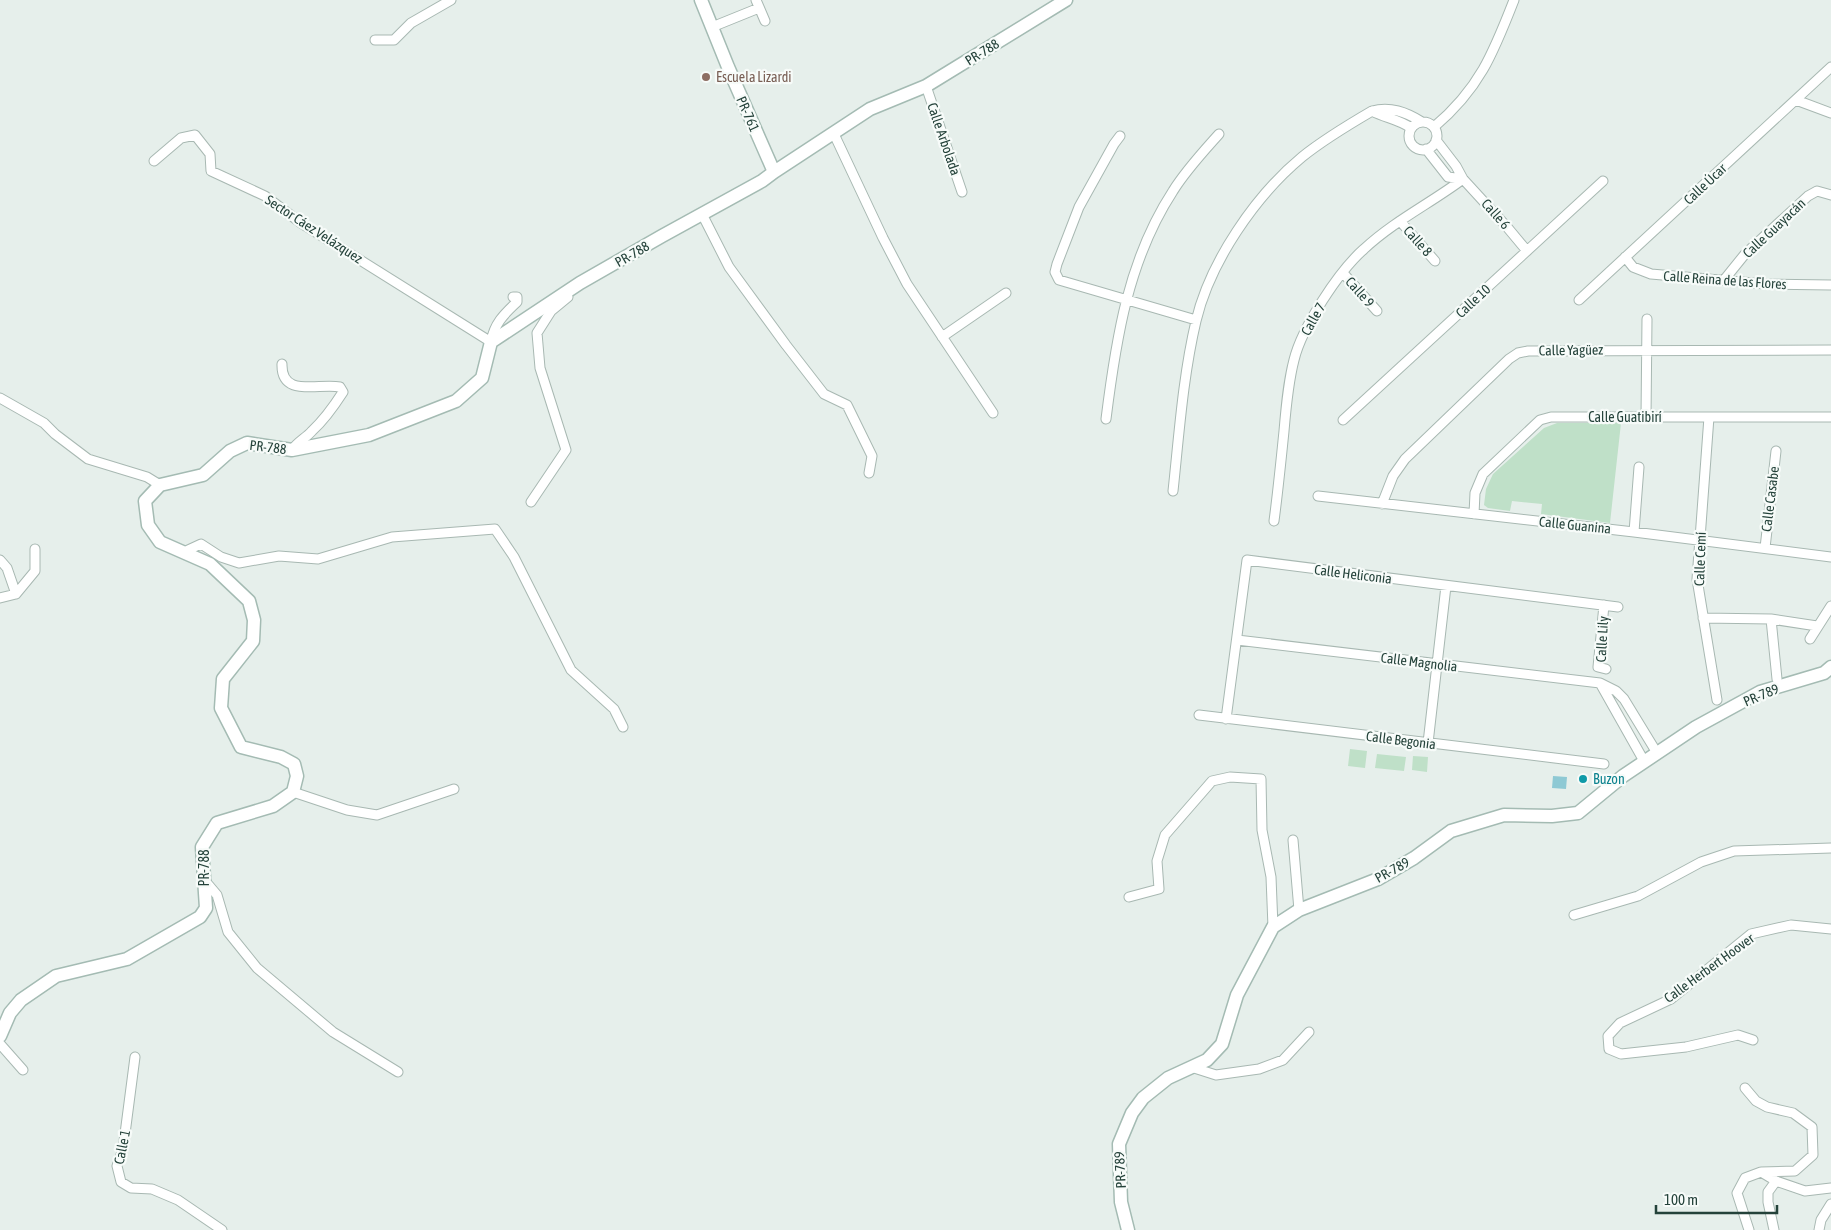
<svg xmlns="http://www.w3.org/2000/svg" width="1831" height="1230" font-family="'Asap Condensed',sans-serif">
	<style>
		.green { fill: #bfe0c8 }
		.water { fill: #8ec9d4 }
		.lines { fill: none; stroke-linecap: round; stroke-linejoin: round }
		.street-casing { stroke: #a8b8b2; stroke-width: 11 }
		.secondary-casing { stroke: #a4bbb3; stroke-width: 15 }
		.street { stroke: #fff; stroke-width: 9 }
		.secondary { stroke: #fff; stroke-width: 12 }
		.education-dot { fill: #8d6e63; stroke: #f7fbf9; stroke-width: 2 }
		.culture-dot { fill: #0f9aa8; stroke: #f7fbf9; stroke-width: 2 }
		.labels { text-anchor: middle; stroke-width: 4.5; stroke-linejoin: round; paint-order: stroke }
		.street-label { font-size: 14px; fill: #24423a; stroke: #f7fbf9 }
		.education-label { font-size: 14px; fill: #785e54; stroke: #f7fbf9; text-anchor: start }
		.culture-label { font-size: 14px; fill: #0d838f; stroke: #f7fbf9; text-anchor: start }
	</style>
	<rect width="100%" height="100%" fill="#e6efeb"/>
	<path class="green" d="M 1557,423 L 1621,423 L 1610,523 L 1541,514 L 1542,504 L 1512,501 L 1510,511 L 1488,508 L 1484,505 L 1486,489 L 1493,474 L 1544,428 Z
		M 1350,749 L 1367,751 L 1365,768 L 1348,766 Z
		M 1377,754 L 1406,757 L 1404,771 L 1375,768 Z
		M 1413,756 L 1428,757 L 1427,772 L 1412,770 Z"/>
	<path class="water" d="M 1553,776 L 1567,777 L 1566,789 L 1552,788 Z"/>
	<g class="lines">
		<g class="street-casing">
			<path id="street" d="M 756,0 L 765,21
				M 712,27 L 759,8
				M 375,40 L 394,40 L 411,23 L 451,0
				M 926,86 L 962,192
				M 1796,100 L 1831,113
				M1409 136a14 14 0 1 1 28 0a14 14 0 1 1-28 0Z
				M 1434,127 C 1479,89 1493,54 1514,0
				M 1411,128 C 1398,119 1385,118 1372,111 C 1390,106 1406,112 1422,122
				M 834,134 L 883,238 L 907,284 L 993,413
				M 1120,136 L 1114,144 L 1079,207 L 1057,264 L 1055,272 L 1059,280 L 1196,320
				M 1426,149 L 1448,177 L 1463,179 L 1456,166 L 1436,140
				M 154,161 L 181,138 L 195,135 L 210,154 L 211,171 L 265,196 L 301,223 L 491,342 C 494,324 504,314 517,302 L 517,297 L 513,297
				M 702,214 L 729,267 L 786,345 L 824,394 L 847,405 L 872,456 L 869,473
				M 1400,221 L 1435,261
				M 1625,257 L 1633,267 L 1651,274 L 1765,284 L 1831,285
				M 1343,273 L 1377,311
				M 1724,280 L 1745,254 L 1808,196 L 1817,191 L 1831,195
				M 1579,300 L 1831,67
				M 942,337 L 1006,293
				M 282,364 C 281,398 318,383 340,387 L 343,392 C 334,406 324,420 312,431 C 306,438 297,442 292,450
				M 0,398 L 44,423 L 55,434 L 88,459 L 147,477 L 160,485
				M 1646,417 L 1647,319
				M 1709,417 L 1697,579 L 1717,700
				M 1106,419 C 1116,339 1128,260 1173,191 C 1186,170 1203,152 1219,134
				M 1343,420 L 1603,181
				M 1173,491 C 1179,435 1183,376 1196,321 C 1210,262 1255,196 1302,157 C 1323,140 1348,125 1372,111
				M 1318,496 L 1634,532 L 1831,557
				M 531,502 L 566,450 L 540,368 L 537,333 L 551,311 L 568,297
				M 1382,504 L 1393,476 L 1405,459 L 1509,359 L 1518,353 L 1528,351 L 1831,350
				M 1474,514 L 1475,493 L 1483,474 L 1540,420 L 1551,417 L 1831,417
				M 1274,521 C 1278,491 1281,461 1284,431 C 1286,407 1288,383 1294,360 C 1302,327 1339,271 1364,249 C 1394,221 1431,203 1463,179 L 1507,227 L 1527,251
				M 1634,532 L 1639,467
				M 1765,548 L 1776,451
				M 187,553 L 188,550 L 201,544 L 221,557 L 239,563 L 279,556 L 318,559 L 392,537 L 495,529 L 514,557 L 571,670 L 614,709 L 623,727
				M 0,560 L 7,568 L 16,594
				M 0,598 L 16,594 L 35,571 L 35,549
				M 1604,605 L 1598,667 L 1606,669
				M 1703,618 L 1771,619 L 1817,626
				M 1771,619 L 1777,679
				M 1810,639 L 1831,606
				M 1237,640 L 1600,683 L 1616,691 L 1624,699 L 1657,753
				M 1600,683 L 1644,761
				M 1199,715 L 1604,764
				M 1226,719 L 1247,560 L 1618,607
				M 1428,743 L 1446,586
				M 293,792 L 347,810 L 377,815 L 454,789
				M 1293,840 L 1299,910
				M 203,882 L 206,882 L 217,895 L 228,932 L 257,968 L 333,1032 L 398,1072
				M 1129,897 L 1159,889 L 1157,861 L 1165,835 L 1212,781 L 1230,777 L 1261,779 L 1262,830 L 1271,877 L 1273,927
				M 1574,915 L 1638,896 L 1701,862 L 1734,851 L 1831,848
				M 1753,1040 L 1738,1035 L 1686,1047 L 1621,1054 L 1609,1049 L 1608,1036 L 1620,1023 L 1671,999 L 1751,934 L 1791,925 L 1831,929
				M 0,1044 L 23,1070
				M 135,1057 L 123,1149 L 117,1166 L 121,1182 L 131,1188 L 152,1189 L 178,1200 L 222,1230
				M 1191,1067 L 1216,1075 L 1259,1069 L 1283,1060 L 1309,1032
				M 1745,1088 L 1756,1101 L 1767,1107 L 1793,1113 L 1812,1127 L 1813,1155 L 1795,1171 L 1761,1172
				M 1749,1230 L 1737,1193 L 1745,1178 L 1761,1172 L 1776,1181 L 1805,1191 L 1831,1188
				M 1774,1230 L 1768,1202 L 1768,1192 L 1776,1181
				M 1819,1230 L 1821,1220 L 1831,1204"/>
		</g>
		<g class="secondary-casing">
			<path id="secondary" d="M 701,0 L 728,67 L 774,172
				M 0,1036 L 10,1013 L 21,1000 L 56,976 L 127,959 L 200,917 L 206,908 L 202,847 L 217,823 L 273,806 L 293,792 L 297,776 L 294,764 L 281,757 L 241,747 L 221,708 L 223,679 L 253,641 L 254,620 L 249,601 L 210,564 L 160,542 L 148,525 L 145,501 L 160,485 L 203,475 L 230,451 L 247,443 L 292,450 L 369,435 L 456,401 L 482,378 L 491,342 L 580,283 L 662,236 L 762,181 L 774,172 L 870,109 L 926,86 L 1066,0
				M 1128,1230 L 1121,1202 L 1119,1144 L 1132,1113 L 1143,1098 L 1168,1078 L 1207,1060 L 1222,1044 L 1237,995 L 1273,927 L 1299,910 L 1378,879 L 1414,858 L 1451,831 L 1504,815 L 1552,816 L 1578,813 L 1623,776 L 1696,727 L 1760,692 L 1824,673 L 1831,667"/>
		</g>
		<use href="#street" class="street"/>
		<use href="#secondary" class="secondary"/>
	</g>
	<circle class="education-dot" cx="706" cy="77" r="5"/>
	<circle class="culture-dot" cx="1583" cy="779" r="5"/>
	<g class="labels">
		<g class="street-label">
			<text transform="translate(982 52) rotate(-32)" y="5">PR-788</text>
			<text transform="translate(748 114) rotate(66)" y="5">PR-761</text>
			<text transform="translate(944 139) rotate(71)" y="5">Calle Arbolada</text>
			<text transform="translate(1705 184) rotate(-43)" y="5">Calle Úcar</text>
			<text transform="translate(1496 214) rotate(48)" y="5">Calle 6</text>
			<text transform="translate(1774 228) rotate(-43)" y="5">Calle Guayacán</text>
			<text transform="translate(314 229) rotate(33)" y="5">Sector Cáez Velázquez</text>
			<text transform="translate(1418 241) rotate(48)" y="5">Calle 8</text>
			<text transform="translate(632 254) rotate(-30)" y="5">PR-788</text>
			<text transform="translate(1725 280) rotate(4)" y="5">Calle Reina de las Flores</text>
			<text transform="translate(1360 292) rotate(48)" y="5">Calle 9</text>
			<text transform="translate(1473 301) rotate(-43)" y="5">Calle 10</text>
			<text transform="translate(1313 319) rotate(-61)" y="5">Calle 7</text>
			<text transform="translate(1571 350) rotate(-1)" y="5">Calle Yagüez</text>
			<text x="1625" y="422">Calle Guatibirí</text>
			<text transform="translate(268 447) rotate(7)" y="5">PR-788</text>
			<text transform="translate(1770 499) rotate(-83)" y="5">Calle Casabe</text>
			<text transform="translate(1575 525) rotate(6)" y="5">Calle Guanina</text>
			<text transform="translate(1700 559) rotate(-88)" y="5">Calle Cemí</text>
			<text transform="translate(1353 574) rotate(7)" y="5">Calle Heliconia</text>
			<text transform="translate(1602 639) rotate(-87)" y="5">Calle Lily</text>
			<text transform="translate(1419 662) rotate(7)" y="5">Calle Magnolia</text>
			<text transform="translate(1761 695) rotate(-23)" y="5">PR-789</text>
			<text transform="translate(1401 740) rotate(7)" y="5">Calle Begonia</text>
			<text transform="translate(204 868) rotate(-90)" y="5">PR-788</text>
			<text transform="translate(1392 870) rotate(-29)" y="5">PR-789</text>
			<text transform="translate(1709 968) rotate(-36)" y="5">Calle Herbert Hoover</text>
			<text transform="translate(122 1147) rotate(-79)" y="5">Calle 1</text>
			<text transform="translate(1120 1170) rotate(-93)" y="5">PR-789</text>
		</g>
		<g class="education-label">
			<text x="716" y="82">Escuela Lizardi</text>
		</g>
		<g class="culture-label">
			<text x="1593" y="784">Buzon</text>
		</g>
	</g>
	<path d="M1656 1205v8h121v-8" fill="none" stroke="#24423a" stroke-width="2.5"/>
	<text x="1664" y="1205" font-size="15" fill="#24423a" stroke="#f7fbf9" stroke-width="4" paint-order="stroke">100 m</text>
</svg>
